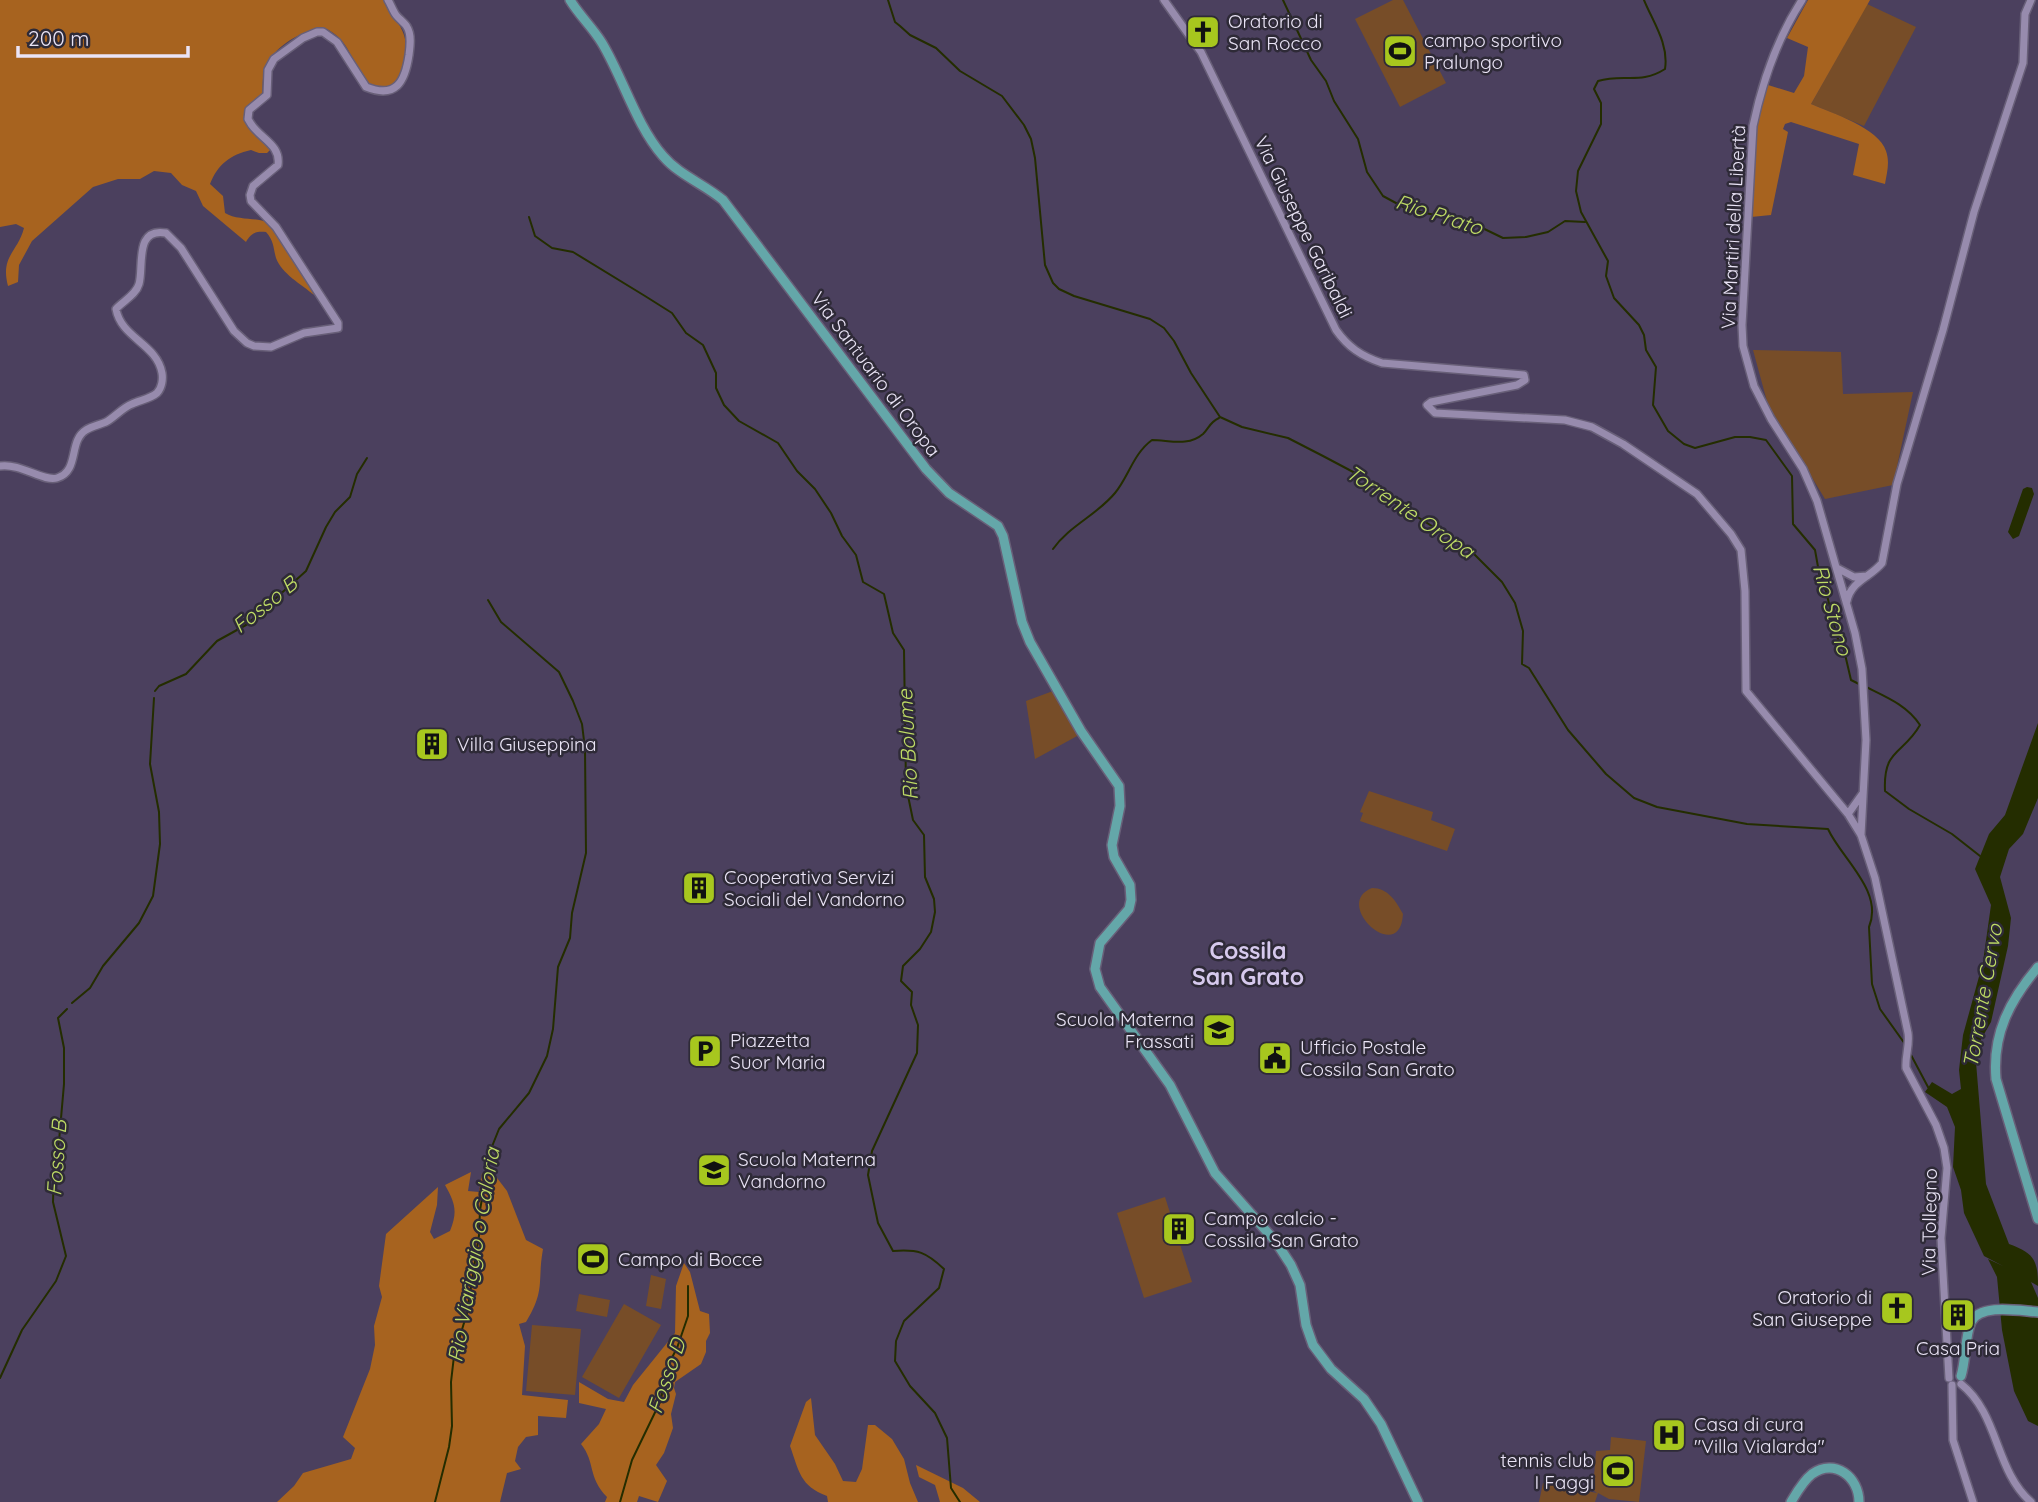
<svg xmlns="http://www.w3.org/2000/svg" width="2038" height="1502" font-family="Quicksand,sans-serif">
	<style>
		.green { fill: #774d28 }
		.forest { fill: #a7631f }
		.water { fill: #242d00 }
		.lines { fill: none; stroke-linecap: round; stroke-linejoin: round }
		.stream { stroke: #242d00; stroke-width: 2 }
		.minor-casing { stroke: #685f78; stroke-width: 10 }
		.major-casing { stroke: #685f78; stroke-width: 12 }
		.minor { stroke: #978bad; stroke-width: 7 }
		.major { stroke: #64a7a9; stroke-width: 9 }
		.labels { text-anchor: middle; stroke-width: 5; stroke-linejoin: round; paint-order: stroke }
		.poi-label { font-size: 19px; fill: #eae4f6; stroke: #2e2a37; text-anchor: start }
		.street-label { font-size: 19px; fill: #eae4f6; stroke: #2e2a37 }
		.water-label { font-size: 21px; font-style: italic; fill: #bedb65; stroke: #2e2a37 }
		.quarter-label { font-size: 23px; font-weight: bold; fill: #d6c9ed; stroke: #2e2a37 }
	</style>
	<rect width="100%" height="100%" fill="#4b405e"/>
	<path class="green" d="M 1393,0 L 1403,0 L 1446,83 L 1400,107 L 1355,19 Z
		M 1867,4 L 1916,27 L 1864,126 L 1811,104 Z
		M 1753,350 L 1841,352 L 1843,394 L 1913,392 L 1893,485 L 1825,499 L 1768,405 Z
		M 1053,691 L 1079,735 L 1035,759 L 1026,701 Z
		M 1369,791 L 1433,812 L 1431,820 L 1455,829 L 1447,851 L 1360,821 L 1363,813 L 1360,812 Z
		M 1372,888 C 1388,888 1396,901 1403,914 C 1400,967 1331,904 1372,888 Z
		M 1165,1197 L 1192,1282 L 1144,1298 L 1117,1213 Z
		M 651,1275 L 666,1279 L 661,1309 L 646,1306 Z
		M 579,1294 L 610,1300 L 607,1317 L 576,1311 Z
		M 624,1304 L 661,1325 L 619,1398 L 582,1377 Z
		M 532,1325 L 581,1329 L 575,1395 L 526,1391 Z
		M 1611,1437 L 1646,1441 L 1639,1502 L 1609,1499 L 1598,1493 L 1595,1502 L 1539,1502 L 1543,1483 L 1597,1493 L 1593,1490 L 1596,1451 L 1610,1450 Z"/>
	<path class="forest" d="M 0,0 L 385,0 C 395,22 410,31 405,58 C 403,68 401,76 394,84 C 364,96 359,68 347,48 C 342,40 336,34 327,29 C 304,28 273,46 265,69 C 262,77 263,87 262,96 C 225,116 258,131 270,150 L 267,153 L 259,153 L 251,150 C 230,155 218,164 210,184 L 223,196 L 225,213 C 238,221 258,217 268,223 C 282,232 304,278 314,295 C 301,284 282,274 276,258 C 273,247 274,241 266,232 C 256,231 251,233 246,242 L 203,206 L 196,191 L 182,185 L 171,173 L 154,171 L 140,179 L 118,179 L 93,187 L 32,241 L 19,265 L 18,282 L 8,286 C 0,256 18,252 24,228 L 16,224 L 0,227 Z
		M 1808,0 L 1870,0 L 1811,104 C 1832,113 1879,128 1886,151 C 1890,162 1887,173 1885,184 L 1853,175 L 1859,144 L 1791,122 L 1785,124 L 1783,129 L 1788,132 L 1771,215 L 1751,217 L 1756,124 L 1768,85 L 1794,93 L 1804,76 L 1808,47 L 1787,38 Z
		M 471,1172 L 468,1191 L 479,1192 L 482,1173 L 494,1174 L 507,1191 L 526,1240 L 543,1249 C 537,1282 546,1289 526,1322 L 519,1324 L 525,1346 L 522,1395 L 568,1400 L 566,1418 L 538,1416 L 538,1435 L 526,1437 L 518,1447 L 515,1461 L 521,1469 L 507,1473 L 500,1502 L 277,1502 L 294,1486 L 303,1473 L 351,1459 L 355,1448 L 343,1437 L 370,1369 L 375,1345 L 374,1326 L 382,1297 L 379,1286 L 386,1234 L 438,1187 L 437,1205 L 430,1232 L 434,1239 L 450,1231 C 458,1211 455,1203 445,1185 Z
		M 684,1263 L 690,1272 L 700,1311 L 709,1314 L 710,1333 L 706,1341 L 706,1352 L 701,1364 L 675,1382 L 674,1388 L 676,1394 L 671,1414 L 673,1428 L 664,1453 L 656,1465 L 667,1481 L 658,1502 L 639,1496 L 637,1502 L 605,1502 L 607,1497 C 587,1476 596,1463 581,1444 L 599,1424 L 606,1409 L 579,1403 L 579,1382 L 608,1399 L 624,1402 L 633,1385 L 675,1333 L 676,1286 Z
		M 811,1398 L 815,1435 L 835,1464 L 843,1481 L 856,1482 L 862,1469 L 868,1425 L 875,1425 L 892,1439 L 904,1459 L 910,1483 L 918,1502 L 828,1502 L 827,1496 C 800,1486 799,1471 790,1446 L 806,1402 Z
		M 916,1465 L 963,1488 L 980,1502 L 940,1502 L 935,1485 L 919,1477 Z"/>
	<path class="water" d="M 2027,487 L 2032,488 L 2034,494 L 2019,536 L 2013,539 L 2008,532 L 2023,489 Z
		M 2038,723 L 2038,798 L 2023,834 L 2009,849 L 2000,877 L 2011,918 L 2008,946 L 1991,1022 L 1975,1050 L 1986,1184 L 2009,1244 C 2034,1253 2038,1260 2038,1286 L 2031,1282 L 2038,1298 L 2038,1426 L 2028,1421 L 2014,1391 L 2002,1330 L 1997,1277 L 1988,1259 L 2003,1266 L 1984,1256 L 1964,1213 L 1961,1190 L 1953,1167 L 1955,1127 L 1947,1107 L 1925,1092 L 1932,1082 L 1952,1094 L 1961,1089 L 1959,1070 L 1963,1035 L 1983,962 L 1991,905 L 1975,869 L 1989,834 L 2005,815 Z"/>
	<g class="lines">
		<path class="stream" d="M 888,0 L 895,22 L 900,26 L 910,35 L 936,48 L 960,71 L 1002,96 L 1024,125 L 1031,139 L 1035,158 L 1045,265 L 1053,283 L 1059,289 L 1074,296 L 1150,319 L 1164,328 L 1174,341 L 1191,373 L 1220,417 L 1242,427 L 1288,438 L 1323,456 L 1357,474 L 1400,506 L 1470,550 L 1502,582 L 1515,603 L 1523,631 L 1522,664 L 1529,668 L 1568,730 L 1606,774 L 1634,798 L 1657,807 L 1747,824 L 1828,829 C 1841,858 1884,891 1869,927 L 1872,984 L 1880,1009 L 1905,1044
			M 1283,0 L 1311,60 L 1326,81 L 1334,101 L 1358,139 L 1367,172 L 1383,196 L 1407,209 L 1472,223 L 1503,238 L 1526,237 L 1548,232 L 1565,221 L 1585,222
			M 1644,0 C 1653,22 1669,44 1665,69 C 1640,85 1624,73 1598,81 L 1594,89 L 1601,103 L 1601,124 L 1578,171 L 1576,191 L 1581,212 L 1608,261 L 1606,276 L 1614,298 L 1639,325 L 1644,335 L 1646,350 L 1656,367 L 1653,405 L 1668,431 L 1684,444 L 1695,448 L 1735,437 L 1750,437 L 1766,440 L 1792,476 L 1793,524 L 1815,550 L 1820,578 L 1826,591 L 1837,637 L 1844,650 L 1851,680 L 1859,684
			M 529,217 L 535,236 L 552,248 L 573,252 L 645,296 L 672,313 L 686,333 L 703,345 L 716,373 L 716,388 L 724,405 L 739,421 L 778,443 L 797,471 L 815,489 L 831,513 L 842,536 L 856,555 L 863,582 L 884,594 L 893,633 L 904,650 L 906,786 L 913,820 L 924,835 L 925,877 L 934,899 L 935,912 L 931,932 L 920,949 L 903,966 L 901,981 L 912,992 L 911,1005 L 918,1025 L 917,1053 L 872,1151 L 868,1175 L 878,1223 L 893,1251 C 918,1249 926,1252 944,1269 L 939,1288 L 904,1321 L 896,1341 L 895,1361 L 910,1386 L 935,1413 L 947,1438 L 951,1488 L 960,1502
			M 1053,549 C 1069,526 1097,515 1115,493 C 1129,476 1133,454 1152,440 C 1169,440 1188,447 1203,434 C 1209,428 1210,422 1219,418
			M 1864,686 C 1886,697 1907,705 1920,725 C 1903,755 1883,748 1885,791 L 1909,809 L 1952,834 L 1980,856
			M 155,691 L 159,686 L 186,674 L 217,641 L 246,625 L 306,571 L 326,527 L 335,512 L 350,497 L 357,474 L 367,458
			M 72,1003 L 90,988 L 103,966 L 139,923 L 153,896 L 160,844 L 159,812 L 150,764 L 154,698
			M 1911,1055 L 1928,1087
			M 0,1378 L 22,1330 L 56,1281 L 66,1256 L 53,1202 L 54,1168 L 59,1141 L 64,1084 L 64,1048 L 58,1018 L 67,1009
			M 435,1502 L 449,1447 L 452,1426 L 451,1382 L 454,1356 L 467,1313 L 479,1235 L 480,1210 L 491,1149 L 499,1129 L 529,1093 L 547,1056 L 553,1029 L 558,967 L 570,938 L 572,913 L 586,853 L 585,749 L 582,724 L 573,701 L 559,672 L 501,622 L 488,600
			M 620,1502 L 632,1460 L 661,1400 L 666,1369 L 677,1348 L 688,1316 L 688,1286"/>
		<g class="minor-casing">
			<path id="minor" d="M 1164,0 L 1201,52 L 1336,330 C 1348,347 1361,356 1382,363 L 1524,375 L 1525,380 L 1517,385 L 1431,402 L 1427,405 L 1435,413 L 1565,420 L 1592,427 L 1623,444 L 1697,494 L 1731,534 L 1741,550 L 1745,591 L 1746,691 L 1848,814 L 1861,835 L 1875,878 L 1908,1033 C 1910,1045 1905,1056 1906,1068 L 1936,1125 L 1944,1148 L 1947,1168 L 1941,1238 L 1949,1378
				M 1802,0 C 1778,37 1762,83 1753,126 L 1742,325 L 1743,346 L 1754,386 L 1771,419 L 1803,469 L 1817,501 L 1855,633 L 1862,669 L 1866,740 L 1861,835
				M 0,466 C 21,463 43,482 57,478 C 80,471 68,441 86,430 C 92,426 99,425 106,422 C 115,417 122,408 132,404 C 140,400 150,399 157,393 C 162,388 163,379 162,373 C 157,344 121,338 116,309 C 123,301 136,295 139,284 C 144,267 134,227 166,233 L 181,248 L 234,331 L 247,343 L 254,346 L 271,347 L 304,333 L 338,328 L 338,323 L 276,227 L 251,201 L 250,195 L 253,186 L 278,165 C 281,145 261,139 251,124 L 248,119 L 249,110 L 267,95 L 268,70 L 274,59 L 303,38 L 317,32 L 323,32 L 337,42 L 366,87 C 396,99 405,82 409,55 C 410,47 412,35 407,27 C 405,23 399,19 396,15 C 393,11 391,5 388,0
				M 1837,568 L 1854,577 L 1867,576
				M 1847,601 C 1851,581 1871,577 1882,563 L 1897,484 L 1943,330 L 1974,212 L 2023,63 L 2025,14 L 2031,0
				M 1848,814 L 1863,793
				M 1961,1384 C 1999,1414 1995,1471 2031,1502
				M 1952,1385 L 1953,1440 L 1973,1502"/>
		</g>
		<g class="major-casing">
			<path id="major" d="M 570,0 C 579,15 593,28 602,43 C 623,78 636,125 663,156 C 679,175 704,184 723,200 L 926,469 L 949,493 L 998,526 L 1003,536 L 1022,622 L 1030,642 L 1081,731 L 1119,786 L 1120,806 L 1112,845 L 1114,857 L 1130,885 L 1131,900 L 1129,909 L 1100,943 L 1095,969 L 1100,987 L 1170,1085 L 1215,1173 L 1276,1242 L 1291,1265 L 1300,1285 L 1306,1325 L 1313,1345 L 1331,1369 L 1364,1399 L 1381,1424 L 1418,1502
				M 2038,967 C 2010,1000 1992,1034 1996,1079 L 2038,1219
				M 1961,1376 C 1966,1360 1965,1335 1971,1322 C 1980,1303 2020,1311 2038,1312
				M 1791,1502 C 1797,1492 1803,1481 1812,1474 C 1835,1458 1859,1477 1859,1502"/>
		</g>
		<use href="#minor" class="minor"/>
		<use href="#major" class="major"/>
	</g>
	<defs>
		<g id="church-square" transform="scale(1.75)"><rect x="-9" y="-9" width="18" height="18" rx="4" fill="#a7c71e" stroke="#2e2a37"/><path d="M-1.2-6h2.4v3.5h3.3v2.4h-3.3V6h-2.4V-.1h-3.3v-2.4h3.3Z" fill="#111"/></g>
		<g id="stadium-square" transform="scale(1.75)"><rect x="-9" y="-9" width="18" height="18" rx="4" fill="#a7c71e" stroke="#2e2a37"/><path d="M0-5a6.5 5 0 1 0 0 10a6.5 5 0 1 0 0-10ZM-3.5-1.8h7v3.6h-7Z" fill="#111"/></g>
		<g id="building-square" transform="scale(1.75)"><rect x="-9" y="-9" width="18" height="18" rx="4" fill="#a7c71e" stroke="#2e2a37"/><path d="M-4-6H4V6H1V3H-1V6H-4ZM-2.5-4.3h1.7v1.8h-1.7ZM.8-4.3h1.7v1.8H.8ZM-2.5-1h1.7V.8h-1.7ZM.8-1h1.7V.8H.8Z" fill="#111"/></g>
		<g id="school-square" transform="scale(1.75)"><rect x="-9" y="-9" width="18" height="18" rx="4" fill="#a7c71e" stroke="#2e2a37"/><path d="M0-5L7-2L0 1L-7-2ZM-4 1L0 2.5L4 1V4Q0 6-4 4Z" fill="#111"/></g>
		<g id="parking-square" transform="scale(1.75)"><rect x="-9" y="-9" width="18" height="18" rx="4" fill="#a7c71e" stroke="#2e2a37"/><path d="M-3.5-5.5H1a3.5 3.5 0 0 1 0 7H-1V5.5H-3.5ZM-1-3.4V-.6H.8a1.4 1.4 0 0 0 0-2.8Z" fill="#111"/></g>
		<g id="civic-square" transform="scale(1.75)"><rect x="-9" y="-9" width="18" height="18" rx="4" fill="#a7c71e" stroke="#2e2a37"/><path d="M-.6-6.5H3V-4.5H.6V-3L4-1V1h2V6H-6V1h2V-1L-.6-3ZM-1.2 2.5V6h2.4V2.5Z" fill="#111"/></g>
		<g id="hospital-square" transform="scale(1.75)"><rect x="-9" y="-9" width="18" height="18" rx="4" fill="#a7c71e" stroke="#2e2a37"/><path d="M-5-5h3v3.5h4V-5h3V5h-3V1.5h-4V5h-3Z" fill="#111"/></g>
	</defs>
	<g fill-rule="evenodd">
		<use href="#church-square" x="1203" y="32"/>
		<use href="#stadium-square" x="1400" y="51"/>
		<use href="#building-square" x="432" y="744"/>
		<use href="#building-square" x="699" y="888"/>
		<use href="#school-square" x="1219" y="1030"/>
		<use href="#parking-square" x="705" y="1051"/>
		<use href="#civic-square" x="1275" y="1058"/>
		<use href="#school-square" x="714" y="1170"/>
		<use href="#building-square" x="1179" y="1229"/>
		<use href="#stadium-square" x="593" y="1259"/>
		<use href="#church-square" x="1897" y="1308"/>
		<use href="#building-square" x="1958" y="1315"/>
		<use href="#hospital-square" x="1669" y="1435"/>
		<use href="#stadium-square" x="1618" y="1471"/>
	</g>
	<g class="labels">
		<g class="poi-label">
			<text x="1228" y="28">Oratorio di<tspan x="1228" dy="22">San Rocco</tspan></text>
			<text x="1424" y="47">campo sportivo<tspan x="1424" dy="22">Pralungo</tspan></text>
			<text x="457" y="751">Villa Giuseppina</text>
			<text x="724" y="884">Cooperativa Servizi<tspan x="724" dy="22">Sociali del Vandorno</tspan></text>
			<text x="1194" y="1026" text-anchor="end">Scuola Materna<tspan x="1194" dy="22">Frassati</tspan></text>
			<text x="730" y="1047">Piazzetta<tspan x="730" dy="22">Suor Maria</tspan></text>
			<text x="1300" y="1054">Ufficio Postale<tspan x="1300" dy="22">Cossila San Grato</tspan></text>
			<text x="738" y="1166">Scuola Materna<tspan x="738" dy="22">Vandorno</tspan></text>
			<text x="1204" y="1225">Campo calcio -<tspan x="1204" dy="22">Cossila San Grato</tspan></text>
			<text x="618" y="1266">Campo di Bocce</text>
			<text x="1872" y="1304" text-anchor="end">Oratorio di<tspan x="1872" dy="22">San Giuseppe</tspan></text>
			<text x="1958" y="1355" text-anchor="middle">Casa Pria</text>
			<text x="1694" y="1431">Casa di cura<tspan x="1694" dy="22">"Villa Vialarda"</tspan></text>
			<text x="1594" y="1467" text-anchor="end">tennis club<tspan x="1594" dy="22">I Faggi</tspan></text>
		</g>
		<g class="street-label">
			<text transform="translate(1304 227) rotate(64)" y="7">Via Giuseppe Garibaldi</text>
			<text transform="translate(1733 227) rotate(-87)" y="7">Via Martiri della Libertà</text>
			<text transform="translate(876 374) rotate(53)" y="7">Via Santuario di Oropa</text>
			<text transform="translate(1929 1222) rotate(-89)" y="7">Via Tollegno</text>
		</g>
		<g class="water-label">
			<text transform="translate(1439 215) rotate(18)" y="7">Rio Prato</text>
			<text transform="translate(1410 512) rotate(34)" y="7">Torrente Oropa</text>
			<text transform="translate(265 605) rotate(-39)" y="7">Fosso B</text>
			<text transform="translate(1832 610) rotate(74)" y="7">Rio Stono</text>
			<text transform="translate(908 745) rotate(-93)" y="7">Rio Bolume</text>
			<text transform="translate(1983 996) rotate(-80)" y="7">Torrente Cervo</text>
			<text transform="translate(57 1158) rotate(-86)" y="7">Fosso B</text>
			<text transform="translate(474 1255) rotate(-80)" y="7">Rio Viariggio o Caloria</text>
			<text transform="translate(667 1376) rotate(-71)" y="7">Fosso D</text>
		</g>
		<g class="quarter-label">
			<text x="1248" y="959">Cossila<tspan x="1248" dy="26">San Grato</tspan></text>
		</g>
	</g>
	<path d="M18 46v10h170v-10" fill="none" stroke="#eae4f6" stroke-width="3.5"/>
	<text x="28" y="46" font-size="21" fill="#eae4f6" stroke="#2e2a37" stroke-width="5" paint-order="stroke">200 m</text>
</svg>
